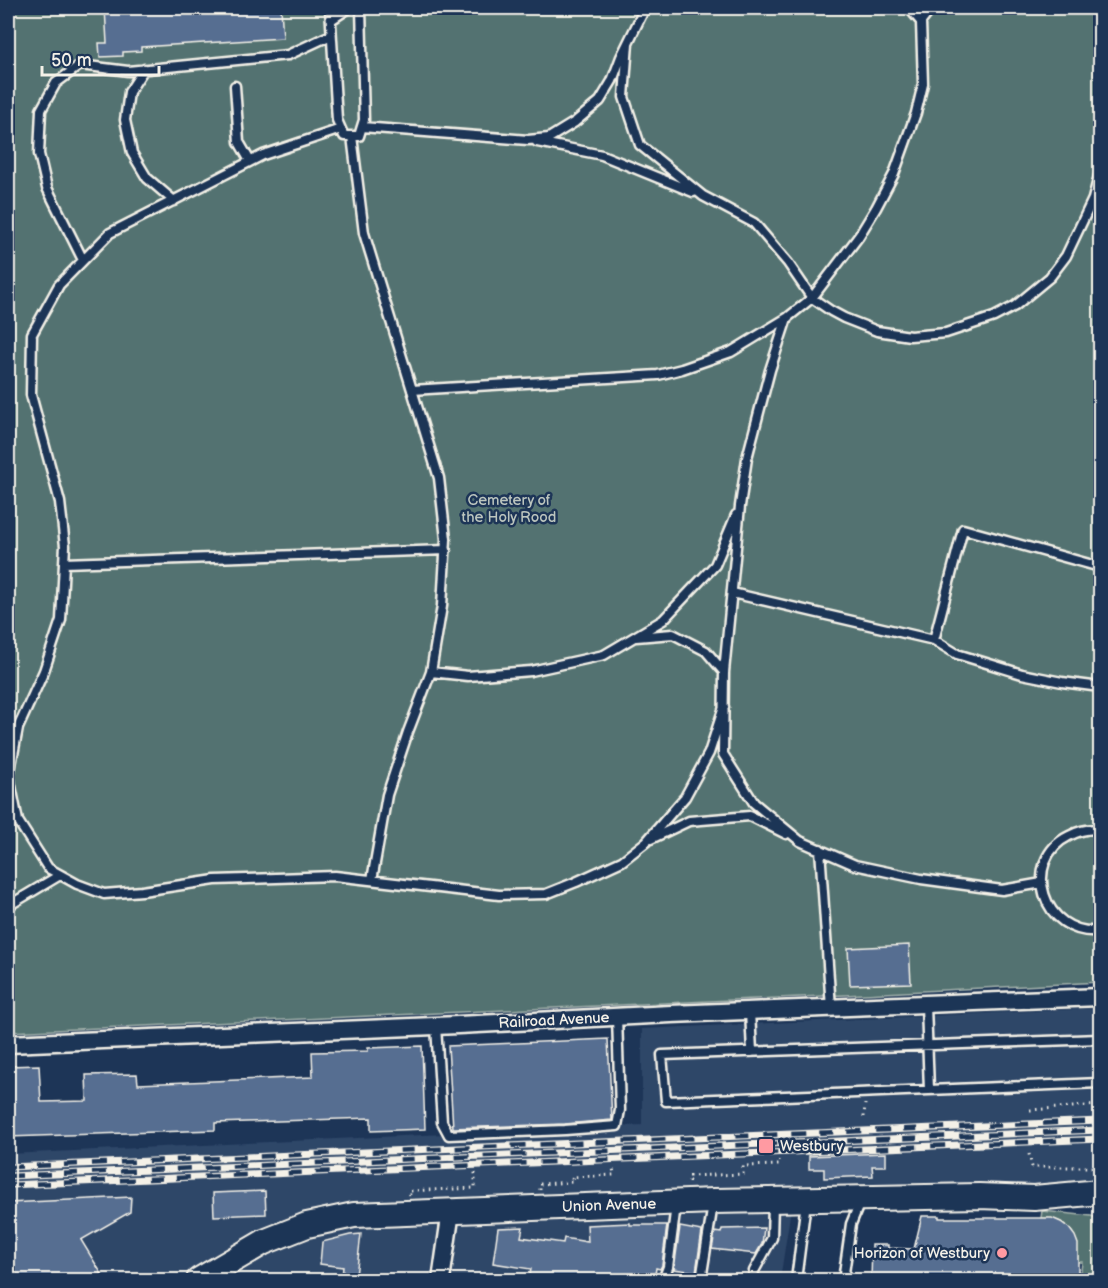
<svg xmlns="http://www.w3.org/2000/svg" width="1108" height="1288" font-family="'Balsamiq Sans',sans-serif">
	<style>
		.built { fill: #2e4668 }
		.green { fill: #537271; stroke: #a4b2ac; stroke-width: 1.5 }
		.building { fill: #576e91; stroke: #f4f1e8; stroke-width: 1.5 }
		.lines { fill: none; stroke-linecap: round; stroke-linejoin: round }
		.lane-casing { stroke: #f4f1e8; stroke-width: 13 }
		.street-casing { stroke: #f4f1e8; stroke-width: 21 }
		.secondary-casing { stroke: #f4f1e8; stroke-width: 28 }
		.path { stroke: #f4f1e8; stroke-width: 3; stroke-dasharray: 1.5 4.5; stroke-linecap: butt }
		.lane { stroke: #1d3557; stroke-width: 8 }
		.street { stroke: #1d3557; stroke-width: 16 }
		.secondary { stroke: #1d3557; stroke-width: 24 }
		.rail-casing { stroke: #f4f1e8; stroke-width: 7 }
		.rail { stroke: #1d3557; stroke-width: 4.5; stroke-dasharray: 14; stroke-linecap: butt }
		.poi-dot { fill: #ff9aa2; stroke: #1d3557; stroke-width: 2 }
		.labels { text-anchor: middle; stroke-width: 5; stroke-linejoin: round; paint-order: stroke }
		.park-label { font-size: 15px; fill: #bcc5be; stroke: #1d3557 }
		.street-label { font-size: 15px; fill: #f4f1e8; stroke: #1d3557 }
		.poi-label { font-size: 15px; fill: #f4f1e8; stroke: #1d3557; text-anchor: start }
	</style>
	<rect width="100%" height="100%" fill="#1d3557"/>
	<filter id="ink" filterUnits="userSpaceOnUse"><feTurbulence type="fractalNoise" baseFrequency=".0167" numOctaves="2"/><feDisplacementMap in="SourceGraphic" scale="12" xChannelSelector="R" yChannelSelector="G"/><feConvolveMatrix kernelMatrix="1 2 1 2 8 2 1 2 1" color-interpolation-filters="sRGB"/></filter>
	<g filter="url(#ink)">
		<path class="built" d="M 1100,1008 L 1100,1185 L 1094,1186 L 794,1189 L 780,1280 L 8,1280 L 8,1154 L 642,1125 L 642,1029 Z"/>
		<path class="green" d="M 8,8 L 1100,8 L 1100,982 L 845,995 L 8,1032 Z
			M 1042,1211 L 1091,1216 L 1100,1219 L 1100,1280 L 1075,1280 L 1078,1280 L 1078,1272 L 1081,1271 L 1082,1262 L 1078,1262 C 1078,1235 1072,1219 1041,1218 Z"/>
		<path class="building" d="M 105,8 L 281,8 L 283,38 L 141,47 L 141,51 L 123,52 L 123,56 L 100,57 L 99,43 L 107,43 Z
			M 909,945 L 911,983 L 850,985 L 848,948 Z
			M 608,1039 L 612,1120 L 565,1124 L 453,1128 L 448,1046 Z
			M 422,1046 L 425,1129 L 371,1131 L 371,1118 L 215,1123 L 215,1130 L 8,1137 L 8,1066 L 39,1065 L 41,1102 L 87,1101 L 86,1075 L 137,1074 L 138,1084 L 313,1077 L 312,1052 L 368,1051 L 368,1048 Z
			M 886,1153 L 886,1166 L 872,1166 L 873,1176 L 824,1178 L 824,1169 L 809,1169 L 809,1156 Z
			M 265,1191 L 266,1214 L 214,1216 L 213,1193 Z
			M 131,1197 L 130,1212 L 81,1240 L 106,1281 L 8,1281 L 8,1203 Z
			M 922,1216 L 939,1216 L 939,1218 L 1052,1218 L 1061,1222 L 1069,1228 L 1075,1236 L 1078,1244 L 1078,1281 L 871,1281 L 872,1245 L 888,1245 L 888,1248 L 914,1249 Z
			M 630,1223 L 630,1225 L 667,1225 L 662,1265 L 660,1269 L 656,1268 L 654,1281 L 529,1281 L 531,1269 L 493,1263 L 498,1228 L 523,1227 L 521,1237 L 563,1243 L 564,1238 L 588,1242 L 587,1225 Z
			M 680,1227 L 702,1231 L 696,1272 L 674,1269 Z
			M 764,1228 L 762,1244 L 756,1254 L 712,1249 L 715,1232 L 721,1233 L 722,1229 Z
			M 361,1234 L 356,1276 L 342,1276 L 343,1267 L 320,1264 L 322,1242 L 350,1235 Z"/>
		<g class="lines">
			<g class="lane-casing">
				<path id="lane" d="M 330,8 L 337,120 L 344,136 L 359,136 L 364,120 L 361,8
					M 909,8 L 921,22
					M 331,20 L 349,8
					M 628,43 L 624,97 L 640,145 L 703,196 L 754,223 L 788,263 L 812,298 L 831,311 L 844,318 L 877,331 L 910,336 L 946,333 L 994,317 L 1015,306 L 1050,277 L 1066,256 L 1093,199 L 1100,172
					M 144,69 L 129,92 L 125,120 L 132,153 L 147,178 L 174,201
					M 235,86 L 239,142 L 250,161
					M 362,127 L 528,140 L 549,138 L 575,122 L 600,101 L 612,81 L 621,57 L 645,8
					M 341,129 L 263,155 L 110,233 L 59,285 L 32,334 L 31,395 L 60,502 L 65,546 L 64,563 L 61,620 L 44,671 L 18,728 L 9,776 L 18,821 L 48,868 L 77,884 L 104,894 L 142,891 L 215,880 L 335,876 L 499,895 L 546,894 L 576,882 L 622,861 L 646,842 L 685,797 L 709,753 L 724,707
					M 352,136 L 364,233 L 439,478 L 446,539 L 442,606 L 431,672 L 408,732 L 387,795 L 372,880
					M 537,142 L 602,155 L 693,192
					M 83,260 L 47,188 L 39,154 L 41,110 L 56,83 L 80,65 L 128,71 L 288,55 L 331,35
					M 787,318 L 770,370 L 747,458 L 740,506 L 724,672 L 723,754 L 754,803 L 800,841 L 855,865 L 921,879 L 1002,890 L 1042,883
					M 412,390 L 658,375 L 682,369 L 731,352 L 787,318 L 812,298 L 859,236 L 876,208 L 894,174 L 916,113 L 923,84 L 921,22 L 932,8
					M 64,563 L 446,550
					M 732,593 L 934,640 L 957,654 L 1022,674 L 1062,682 L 1100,687
					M 636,637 L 673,634 L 706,651 L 724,672
					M 934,640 L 963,529 L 1100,567
					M 431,672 L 468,676 L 531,671 L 604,655 L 663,620 L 715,565 L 736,515
					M 1100,830 C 1090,828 1079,831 1069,836 C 1020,860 1042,937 1100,931
					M 651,839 L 689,821 L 750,816 L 786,834
					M 820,849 L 831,1008
					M 8,906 L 60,875
					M 926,1005 L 929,1090
					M 750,1011 L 752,1052
					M 436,1026 L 442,1122 L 449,1135 L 565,1130 L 617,1126 L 620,1110 L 617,1016
					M 1100,1039 L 662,1055 L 666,1101 L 1100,1083
					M 663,1280 L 668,1267 L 676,1205
					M 701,1280 L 713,1204
					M 753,1280 L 754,1271 L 772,1238 L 773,1203
					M 796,1280 L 806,1202
					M 843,1280 L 851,1224 L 860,1202"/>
			</g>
			<g class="street-casing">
				<path id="street" d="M 8,1044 L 458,1025 L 671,1014 L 1100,997
					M 441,1280 L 451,1211"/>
			</g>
			<g class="secondary-casing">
				<path id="secondary" d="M 199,1280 L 264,1242 L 307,1225 L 354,1215 L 714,1201 L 979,1196 L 1034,1198 L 1100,1192"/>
			</g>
			<path class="path" d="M 1030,1110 L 1100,1105
				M 864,1117 L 865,1104
				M 1029,1154 L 1032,1167 L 1100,1167
				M 690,1181 L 689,1181 L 689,1176 L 743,1174 L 743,1166 L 779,1165 L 779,1160
				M 540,1190 L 540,1184 L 573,1182 L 572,1177 L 614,1175 L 613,1167
				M 410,1195 L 409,1191 L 475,1188 L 475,1172"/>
			<use href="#lane" class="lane"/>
			<use href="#street" class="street"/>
			<use href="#secondary" class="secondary"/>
			<g class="rail-casing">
				<path id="rail" d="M 8,1167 L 1100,1121
					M 8,1176 L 1100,1130
					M 8,1185 L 1100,1139"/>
			</g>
			<use href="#rail" class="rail"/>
		</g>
	</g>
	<g class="poi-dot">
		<rect x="758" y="1138" width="16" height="16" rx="3"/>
		<circle cx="1002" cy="1253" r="6"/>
	</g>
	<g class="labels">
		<g class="park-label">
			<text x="509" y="505">Cemetery of<tspan x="509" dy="17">the Holy Rood</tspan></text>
		</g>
		<g class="street-label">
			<text transform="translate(554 1020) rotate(-3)" y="5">Railroad Avenue</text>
			<text transform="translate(609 1205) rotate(-2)" y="5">Union Avenue</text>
		</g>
		<g class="poi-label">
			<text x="780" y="1151">Westbury</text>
			<text x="990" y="1258" text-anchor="end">Horizon of Westbury</text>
		</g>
	</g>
	<rect width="1108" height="1288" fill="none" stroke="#1d3557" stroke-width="30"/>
	<rect x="15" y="15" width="1078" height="1258" fill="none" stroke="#f4f1e8" stroke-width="2" filter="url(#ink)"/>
	<path d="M42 66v9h117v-9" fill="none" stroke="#f4f1e8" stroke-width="3"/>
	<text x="51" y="66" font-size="18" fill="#f4f1e8" stroke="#1d3557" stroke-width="4.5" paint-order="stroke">50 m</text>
</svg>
